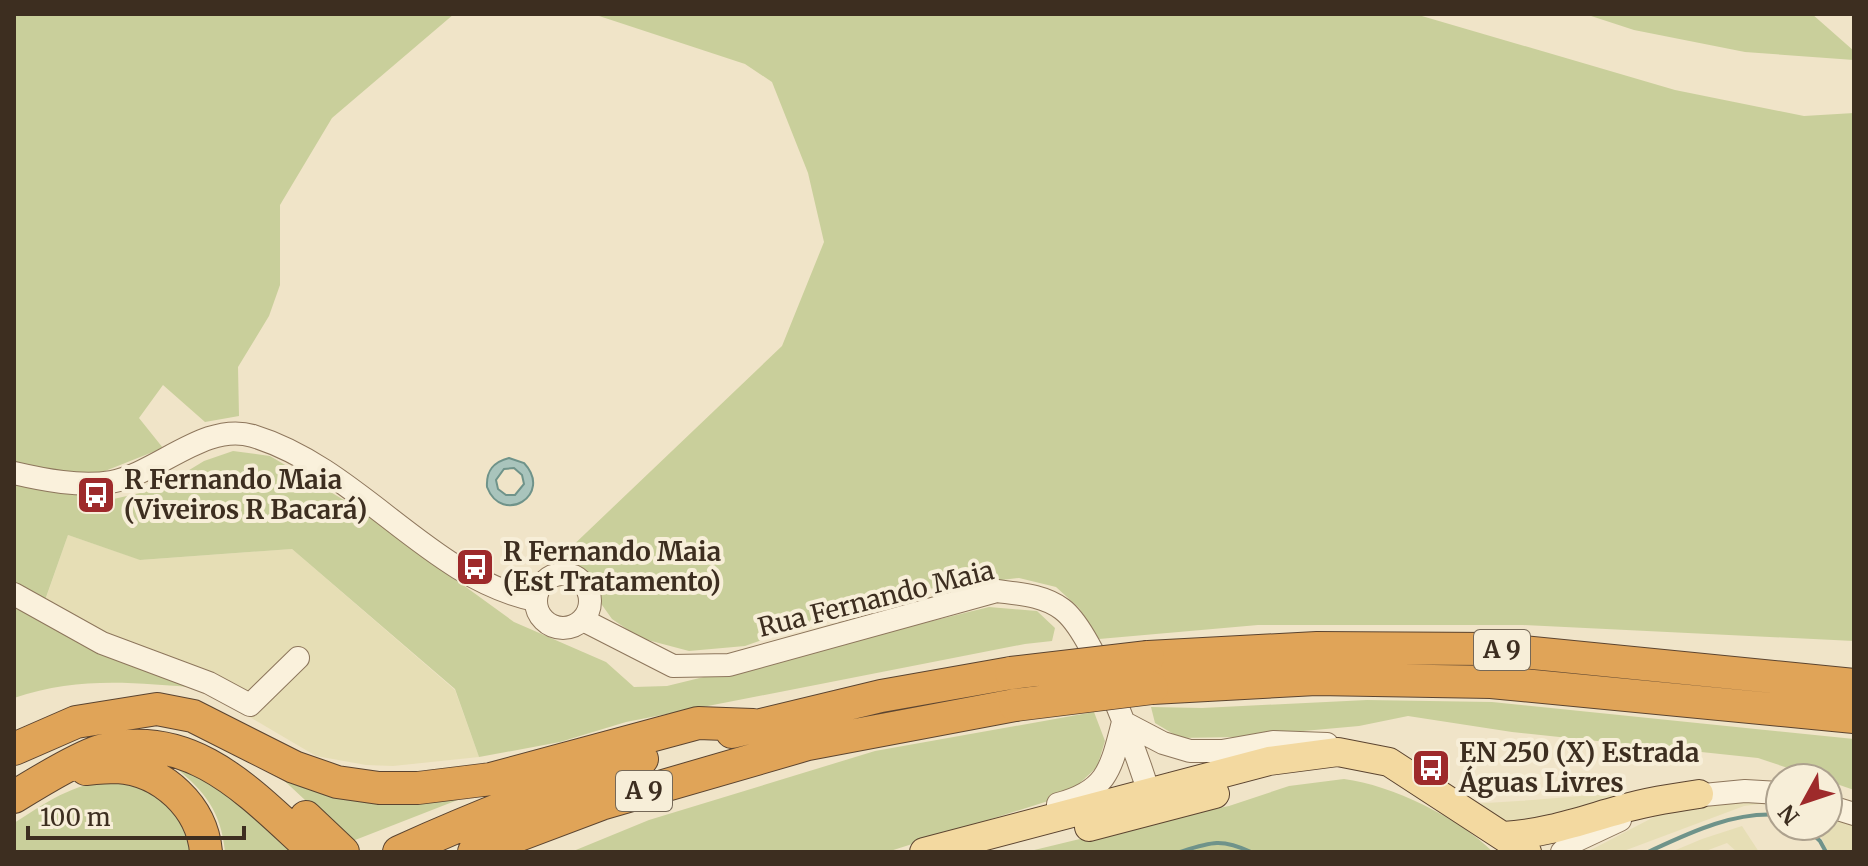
<svg xmlns="http://www.w3.org/2000/svg" width="1868" height="866" font-family="Merriweather,serif">
	<style>
		.farmland { fill: #e6deb5 }
		.green { fill: #c9cf9b }
		.water { fill: #a9c4bc; stroke: #6f938a; stroke-width: 2; fill-rule: evenodd }
		.lines { fill: none; stroke-linecap: round; stroke-linejoin: round }
		.stream { stroke: #6f938a; stroke-width: 4 }
		.minor-casing { stroke: #8d765c; stroke-width: 24 }
		.major-casing { stroke: #5b4430; stroke-width: 30 }
		.highway-casing { stroke: #5b4430; stroke-width: 34 }
		.minor { stroke: #faf1dc; stroke-width: 22 }
		.major { stroke: #f3d9a0; stroke-width: 28 }
		.highway { stroke: #e0a458; stroke-width: 32 }
		.highway-bridge-casing { stroke: #5b4430; stroke-width: 34; stroke-linecap: butt }
		.highway-bridge { stroke: #e0a458; stroke-width: 32 }
		.labels { text-anchor: middle; stroke-width: 8; stroke-linejoin: round; paint-order: stroke }
		.shield { fill: #f7eed8; stroke: #756857; stroke-width: 2 }
		.shield-label { font-size: 24px; font-weight: bold; fill: #3d2e20 }
		.poi-label { font-size: 26px; font-weight: bold; fill: #3d2e20; stroke: #f7eed8; text-anchor: start }
		.street-label { font-size: 26px; fill: #3d2e20; stroke: #f7eed8 }
	</style>
	<rect width="100%" height="100%" fill="#f0e4c8"/>
	<path class="farmland" d="M 68,535 L 141,560 L 292,549 L 455,690 L 479,757 L 393,766 L 366,765 L 316,756 L 204,690 L 39,618 Z
		M 1676,788 L 1513,828 L 1470,804 L 1532,800 Z
		M 1763,803 L 1780,806 L 1760,804 L 1744,806 L 1621,852 L 1587,852 L 1673,807 L 1683,804 Z
		M 1828,813 L 1854,821 L 1854,852 L 1828,852 L 1816,826 L 1828,826 Z
		M 1742,826 L 1759,852 L 1737,852 L 1727,843 L 1703,852 L 1671,852 L 1702,839 Z"/>
	<path class="green" d="M 14,14 L 454,14 L 332,118 L 280,205 L 280,285 L 269,316 L 238,367 L 239,416 L 205,422 L 163,385 L 139,418 L 163,448 L 100,473 L 37,470 L 14,464 Z
		M 593,14 L 1415,14 L 1675,90 L 1804,116 L 1854,113 L 1854,641 L 1523,625 L 1258,625 L 1099,639 L 1079,608 L 1056,587 L 1019,578 L 893,593 L 745,646 L 689,651 L 640,638 L 612,619 L 565,553 L 782,346 L 824,242 L 808,173 L 772,82 L 745,64 Z
		M 1585,14 L 1812,14 L 1854,51 L 1854,60 L 1745,52 L 1634,30 Z
		M 233,451 L 270,456 L 354,506 L 514,622 L 606,662 L 634,687 L 667,686 L 989,607 L 1037,611 L 1055,628 L 1052,641 L 1025,644 L 626,722 L 560,742 L 479,757 L 455,689 L 292,549 L 140,560 L 68,535 L 44,603 L 14,584 L 14,483 L 109,500 L 158,489 L 204,461 Z
		M 14,608 L 39,618 L 200,688 C 134,683 79,676 14,698 Z
		M 1367,700 L 1492,702 L 1854,739 L 1854,790 L 1828,781 L 1828,778 L 1818,778 L 1758,758 L 1512,732 L 1408,716 L 1359,726 L 1235,737 L 1180,738 L 1155,723 L 1151,707 L 1202,708 Z
		M 1094,712 L 1105,741 L 1097,767 L 1067,795 L 887,852 L 571,852 L 649,820 L 875,751 Z
		M 193,766 L 296,852 L 225,852 C 221,811 205,792 175,767 Z
		M 275,772 L 473,794 L 350,842 Z
		M 125,779 L 172,801 L 196,852 L 14,852 L 14,823 C 54,798 76,781 125,779 Z
		M 1344,779 C 1392,785 1459,818 1493,852 L 1026,852 L 1146,823 L 1229,806 L 1289,786 Z"/>
	<path class="water" d="M 509,458 L 524,463 C 554,495 502,526 487,487 C 486,471 493,462 509,458 ZM 514,468 L 522,475 L 524,484 L 515,495 L 506,495 L 498,489 L 496,480 L 504,469 Z"/>
	<g class="lines">
		<path class="stream" d="M 1804,826 L 1820,841 L 1826,852
			M 1180,852 C 1211,842 1221,838 1251,852
			M 1648,852 C 1689,833 1734,811 1780,815"/>
		<g class="minor-casing">
			<path id="minor" d="M 14,473 C 44,480 80,487 111,482 C 157,474 205,421 253,436 C 360,469 429,578 535,600
				M536 601a27 27 0 1 1 54 0a27 27 0 1 1-54 0Z
				M 14,594 L 102,643 L 209,683 L 250,705 L 298,658
				M 583,620 L 673,666 L 729,665 L 997,591 C 1020,594 1043,595 1062,609 C 1095,633 1140,763 1153,806
				M 1123,722 L 1163,743 L 1190,751 L 1222,751 L 1273,742 L 1327,744
				M 1683,797 L 1745,791 L 1780,793
				M 1058,804 C 1108,791 1111,768 1123,722
				M 1828,806 L 1854,814
				M 1562,852 L 1571,843 L 1620,820"/>
		</g>
		<g class="major-casing">
			<path id="major" d="M 1089,827 L 1215,794
				M 1503,836 C 1544,834 1580,821 1619,810 C 1645,802 1672,798 1699,794
				M 924,852 L 1269,761 L 1338,752 L 1389,762 L 1527,852"/>
		</g>
		<g class="highway-casing">
			<path id="highway" d="M 1148,657 L 1317,648 L 1493,649 L 1854,685
				M 1152,688 L 1316,679 L 1491,682 L 1854,717
				M 732,732 L 881,696 L 1011,673
				M 14,749 L 76,722 L 157,709 L 193,716 L 294,767 L 337,782 L 379,788 L 418,788 L 491,779 L 698,723 L 753,725
				M 86,769 C 96,768 107,767 117,767 C 163,770 202,807 206,852
				M 14,797 C 35,784 78,758 100,751 C 193,726 253,796 315,852
				M 306,817 L 343,852
				M 399,852 C 479,816 558,784 642,759
				M 474,852 L 601,804 L 808,744 L 1015,705"/>
		</g>
		<use href="#minor" class="minor"/>
		<use href="#major" class="major"/>
		<use href="#highway" class="highway"/>
		<g class="highway-bridge-casing">
			<path id="highway-bridge" d="M 1011,673 L 1148,657
				M 1015,705 L 1152,688"/>
		</g>
		<use href="#highway-bridge" class="highway-bridge"/>
	</g>
	<defs>
		<g id="bus-square" transform="scale(2)"><rect x="-9" y="-9" width="18" height="18" rx="4" fill="#9e2a2b" stroke="#f7eed8"/><path d="M-5-6H5V4H4V6H2V4H-2V6H-4V4H-5ZM-3.5-4V0h7V-4ZM-3.5 1.2v1.5H-2V1.2ZM2 1.2v1.5H3.5V1.2Z" fill="#fff"/></g>
	</defs>
	<g fill-rule="evenodd">
		<use href="#bus-square" x="96" y="495"/>
		<use href="#bus-square" x="475" y="567"/>
		<use href="#bus-square" x="1431" y="768"/>
	</g>
	<g class="labels">
		<g class="shield">
			<rect x="1474" y="630" width="56" height="40" rx="6"/>
			<rect x="616" y="771" width="56" height="40" rx="6"/>
		</g>
		<g class="shield-label">
			<text x="1502" y="658">A 9</text>
			<text x="644" y="799">A 9</text>
		</g>
		<g class="poi-label">
			<text x="124" y="489">R Fernando Maia<tspan x="124" dy="30">(Viveiros R Bacará)</tspan></text>
			<text x="503" y="561">R Fernando Maia<tspan x="503" dy="30">(Est Tratamento)</tspan></text>
			<text x="1459" y="762">EN 250 (X) Estrada<tspan x="1459" dy="30">Águas Livres</tspan></text>
		</g>
		<g class="street-label">
			<text transform="translate(876 599) rotate(-14)" y="9">Rua Fernando Maia</text>
		</g>
	</g>
	<rect width="1868" height="866" fill="none" stroke="#3d2e20" stroke-width="32"/>
	<g transform="translate(1804 802) rotate(230)"><circle r="38" fill="#f7eed8" stroke="#ada18e" stroke-width="2"/>
	<path d="M0-6L14 30L0 20L-14 30Z" fill="#9e2a2b"/>
	<text y="-12" font-size="22" font-weight="bold" text-anchor="middle" fill="#3d2e20">N</text>
	</g>
	<path d="M28 826v12h216v-12" fill="none" stroke="#3d2e20" stroke-width="4"/>
	<text x="40" y="826" font-size="24" fill="#3d2e20" stroke="#f7eed8" stroke-width="6" paint-order="stroke">100 m</text>
</svg>
